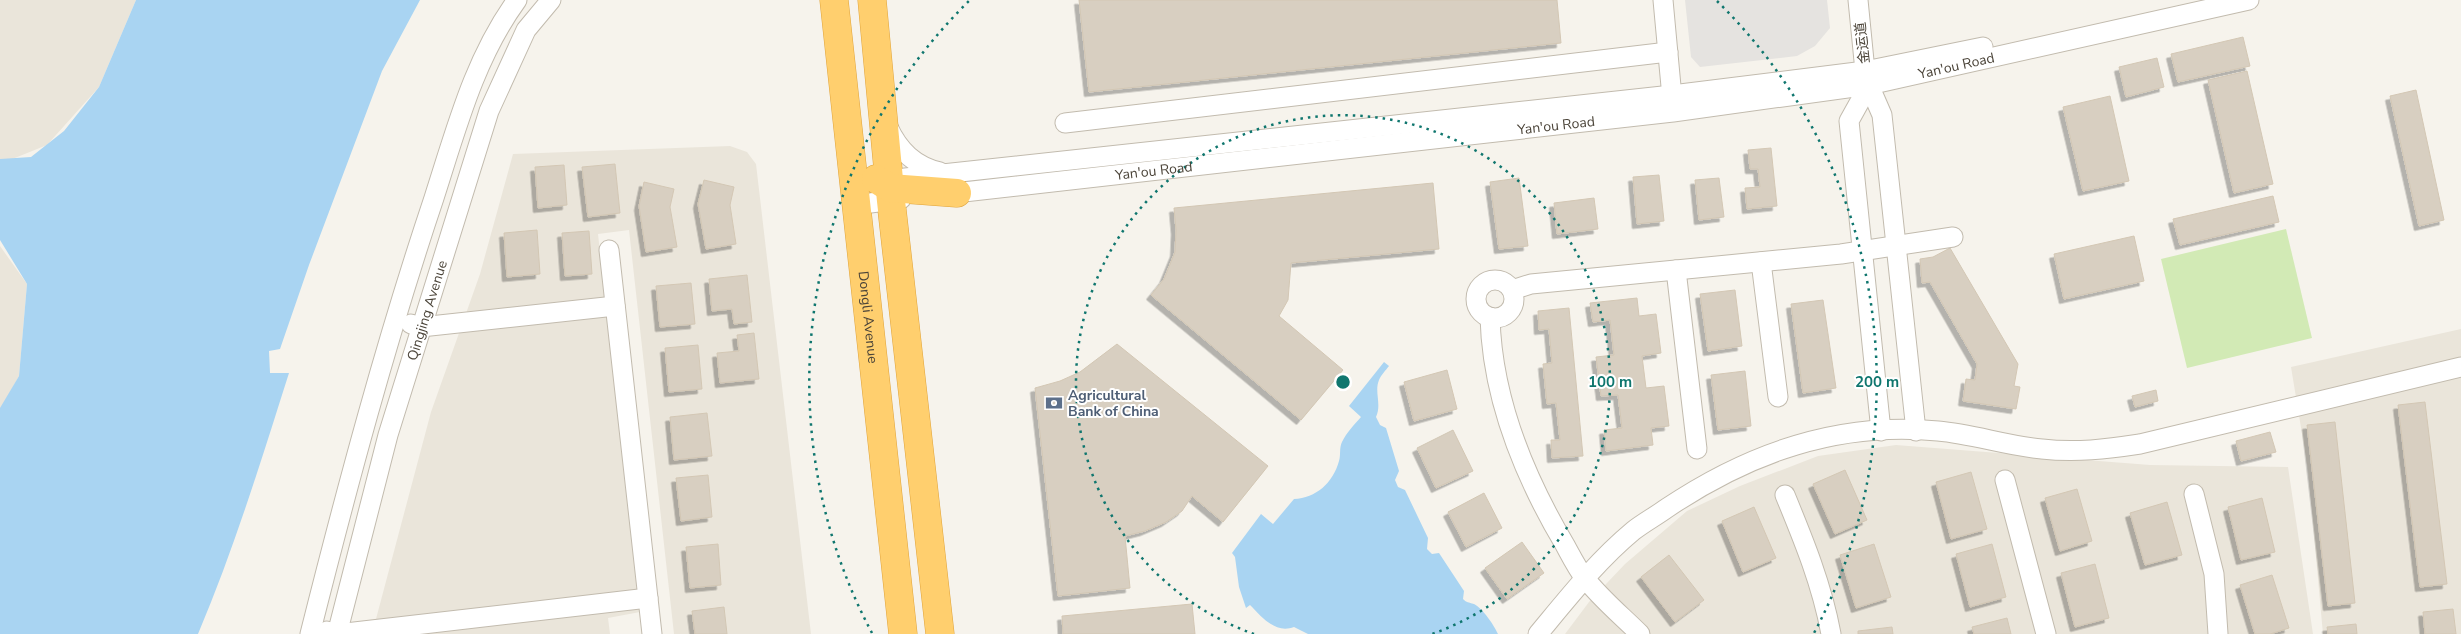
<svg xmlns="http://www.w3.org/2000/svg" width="2461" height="634" font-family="'Nunito Sans','Noto Sans SC',sans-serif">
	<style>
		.residential { fill: #eae5da }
		.green { fill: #d2eab5 }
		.parking { fill: #e5e3e0 }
		.water { fill: #a9d4f2 }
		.building { fill: #d8cfc1; stroke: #d3c7b4; filter: url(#shadow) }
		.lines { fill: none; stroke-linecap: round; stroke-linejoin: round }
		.minor-casing { stroke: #c2bbae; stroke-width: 21 }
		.highway-casing { stroke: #e0a43c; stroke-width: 29 }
		.minor { stroke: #fff; stroke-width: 19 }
		.highway { stroke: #ffcf6e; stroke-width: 28 }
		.ring { fill: none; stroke: #0f766e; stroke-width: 2.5; stroke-dasharray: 2.5 5 }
		.labels { text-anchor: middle; stroke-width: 4; stroke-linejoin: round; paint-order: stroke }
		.street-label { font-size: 14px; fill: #4b4439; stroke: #fff }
		.service-label { font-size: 14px; font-weight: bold; fill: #4e5e75; stroke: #fff; text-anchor: start }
		.centre { fill: #0f766e; stroke: #fff; stroke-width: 2.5 }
		.ring-label { font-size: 15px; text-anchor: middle; font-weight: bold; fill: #0f766e; stroke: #fff; stroke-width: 4; stroke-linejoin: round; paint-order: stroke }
	</style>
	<defs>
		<filter id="shadow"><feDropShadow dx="-4.5" dy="4.5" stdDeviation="0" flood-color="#0004"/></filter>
	</defs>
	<rect width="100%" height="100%" fill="#f6f3ec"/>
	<path class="residential" d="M 0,0 L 136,0 L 99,87 L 47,145 L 0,164 Z
		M 730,146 L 747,152 L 756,164 L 811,634 L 674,634 L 629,230 L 598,234 L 640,612 L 608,618 L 610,634 L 372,634 L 431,412 L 480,274 L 513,154 Z
		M 0,246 L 27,284 L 19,376 L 0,410 Z
		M 2461,329 L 2461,634 L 2323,634 L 2308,470 L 2291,367 Z
		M 1896,445 L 2150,465 L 2288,467 L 2313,634 L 1565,634 L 1589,602 L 1625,564 L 1687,511 L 1740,486 L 1818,456 Z"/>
	<path class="green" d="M 2286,229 L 2312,338 L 2187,368 L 2161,259 Z"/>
	<path class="parking" d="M 1685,0 L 1827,0 L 1830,28 L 1815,46 L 1797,56 L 1700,67 L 1691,57 Z"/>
	<path class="water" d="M 136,0 L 420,0 L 382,71 L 309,265 L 280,349 L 269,351 L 270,373 L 289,373 C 261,461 234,549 198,634 L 0,634 L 0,408 L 19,376 L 27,284 L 0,240 L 0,159 L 31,157 L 64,131 L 99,87 Z
		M 1384,362 L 1389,366 C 1386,370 1381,375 1379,380 C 1374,392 1382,404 1376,417 L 1380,425 L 1386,428 L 1399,471 L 1395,480 L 1398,487 L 1405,490 L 1428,538 L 1427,549 L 1432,554 L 1439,553 L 1464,591 L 1463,599 C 1467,603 1468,602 1474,604 C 1483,609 1494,625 1498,634 L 1308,634 L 1294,627 C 1275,634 1262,617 1250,605 L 1246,608 L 1239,587 L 1235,557 L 1232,553 L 1261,514 L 1273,524 L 1294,499 C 1316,498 1333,483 1339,461 C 1341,455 1339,448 1342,442 C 1346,433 1355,424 1361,417 L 1349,406 Z"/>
	<path class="building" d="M 1079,0 L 1557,0 L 1561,43 L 1089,92 Z
		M 2243,37 L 2250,66 L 2178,82 L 2171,54 Z
		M 2157,58 L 2164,87 L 2126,97 L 2119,67 Z
		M 2247,71 L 2273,184 L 2234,193 L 2208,80 Z
		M 2416,90 L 2444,220 L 2419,226 L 2390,96 Z
		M 2110,96 L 2129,181 L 2083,191 L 2063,107 Z
		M 1771,148 L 1777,206 L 1747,209 L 1745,188 L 1760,187 L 1758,169 L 1750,169 L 1748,150 Z
		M 615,164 L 620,213 L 588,217 L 582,167 Z
		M 564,165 L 567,205 L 538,208 L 535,167 Z
		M 1659,175 L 1664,221 L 1637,224 L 1633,177 Z
		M 1519,178 L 1528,246 L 1499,249 L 1490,182 Z
		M 1719,178 L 1724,217 L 1699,220 L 1695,180 Z
		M 704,180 L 734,187 L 730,205 L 736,244 L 706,249 L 698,204 Z
		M 644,182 L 674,189 L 670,207 L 677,247 L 646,252 L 639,206 Z
		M 1433,183 L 1439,249 L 1291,263 L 1288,300 L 1279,316 L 1343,370 L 1301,420 L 1151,295 L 1164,279 L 1175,252 L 1176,230 L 1174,208 Z
		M 2273,196 L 2279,222 L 2180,245 L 2173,219 Z
		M 1594,198 L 1598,229 L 1557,234 L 1554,203 Z
		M 537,230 L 540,274 L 507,277 L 504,233 Z
		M 589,231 L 592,274 L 565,276 L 562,233 Z
		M 2134,236 L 2144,281 L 2064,299 L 2054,254 Z
		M 1950,248 L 2018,364 L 2014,386 L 2020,387 L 2016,409 L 1963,401 L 1966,379 L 1975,380 L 1977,364 L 1930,282 L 1922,283 L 1920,259 L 1933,257 Z
		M 747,275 L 752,322 L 734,324 L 732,309 L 712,311 L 709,279 Z
		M 691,283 L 695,324 L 660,327 L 656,286 Z
		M 1735,290 L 1742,346 L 1708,351 L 1700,294 Z
		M 1637,298 L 1639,316 L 1656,314 L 1661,353 L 1642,356 L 1646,388 L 1664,386 L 1669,426 L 1651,428 L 1653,445 L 1606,451 L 1604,430 L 1622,428 L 1618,395 L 1601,396 L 1596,357 L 1614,355 L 1610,320 L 1593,322 L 1590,303 Z
		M 1823,300 L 1836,388 L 1803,393 L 1791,304 Z
		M 1569,308 L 1583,456 L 1552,458 L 1551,440 L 1560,440 L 1556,403 L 1547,404 L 1543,364 L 1552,363 L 1549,329 L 1539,330 L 1538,311 Z
		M 754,333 L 759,379 L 720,383 L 717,353 L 739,351 L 737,335 Z
		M 1117,344 L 1268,466 L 1223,522 L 1192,496 L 1182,511 L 1166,522 L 1145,531 L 1125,536 L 1130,588 L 1058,596 L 1035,388 L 1060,381 L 1080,372 Z
		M 698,345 L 702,389 L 669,392 L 665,348 Z
		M 1447,370 L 1457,409 L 1414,421 L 1404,382 Z
		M 1745,371 L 1751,426 L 1718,430 L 1711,375 Z
		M 2156,390 L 2158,401 L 2135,407 L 2132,396 Z
		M 2425,402 L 2447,584 L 2420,587 L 2398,405 Z
		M 707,413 L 712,456 L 674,460 L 670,417 Z
		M 2335,422 L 2355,603 L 2328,606 L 2307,425 Z
		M 1453,430 L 1473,471 L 1436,488 L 1417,448 Z
		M 2270,432 L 2276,452 L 2241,461 L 2236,441 Z
		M 1845,470 L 1867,520 L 1835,534 L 1813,484 Z
		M 1971,472 L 1987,529 L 1951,539 L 1936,482 Z
		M 708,475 L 712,517 L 681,521 L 676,478 Z
		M 2077,489 L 2092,541 L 2060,551 L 2045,498 Z
		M 1484,493 L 1502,528 L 1466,547 L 1448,512 Z
		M 2262,498 L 2275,552 L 2241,560 L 2228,507 Z
		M 2167,502 L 2182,555 L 2145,565 L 2130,513 Z
		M 1754,507 L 1776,558 L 1743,572 L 1722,521 Z
		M 1522,542 L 1544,573 L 1507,599 L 1485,568 Z
		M 718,544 L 721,585 L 690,588 L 686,547 Z
		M 1874,544 L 1891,597 L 1856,608 L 1840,555 Z
		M 1992,544 L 2006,597 L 1970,607 L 1956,554 Z
		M 1669,555 L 1704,600 L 1675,622 L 1641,577 Z
		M 2095,564 L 2109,618 L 2075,627 L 2061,573 Z
		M 2272,575 L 2289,628 L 2270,634 L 2255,634 L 2240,585 Z
		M 1192,604 L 1195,634 L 1063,634 L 1062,616 Z
		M 724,607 L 727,634 L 695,634 L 692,611 Z
		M 2453,609 L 2456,634 L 2425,634 L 2423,612 Z
		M 2007,618 L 2011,634 L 1974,634 L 1972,627 Z
		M 2356,624 L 2357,634 L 2328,634 L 2327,627 Z
		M 1892,627 L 1893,634 L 1858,634 L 1858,631 Z"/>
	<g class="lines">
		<g class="minor-casing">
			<g id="minor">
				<path d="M 1663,0 L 1673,108"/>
				<path d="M 1858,0 L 1865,71 L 1869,85 L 1882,115 L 1916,431"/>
				<path d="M 1869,85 L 1849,121 L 1881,431"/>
				<path d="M 1065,123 L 1668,52"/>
				<path d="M 888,127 C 899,151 915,166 940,172"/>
				<path d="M 896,179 L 1672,95 L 1865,71 L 1983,47"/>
				<path id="s1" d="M 946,194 L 1673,112 L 1869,85 L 2249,0"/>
				<path d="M 855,205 L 901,199"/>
				<path d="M 609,250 L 652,634"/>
				<path d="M 1761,262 L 1778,397"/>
				<path d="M 1676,270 L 1697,449"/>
				<circle cx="1495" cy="299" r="19"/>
				<path d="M 1512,290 L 1531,284 L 1841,254 L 1953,237"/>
				<path d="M 1490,317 C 1492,397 1524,476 1565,545 C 1571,556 1577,568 1584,577 C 1600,598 1622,616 1640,634"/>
				<path d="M 411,324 L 421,327 L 615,306"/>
				<path d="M 2005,480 L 2046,634"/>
				<path d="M 2194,494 L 2214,574 L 2218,634"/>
				<path d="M 1785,495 C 1804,541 1822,585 1831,634"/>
				<path d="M 327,631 L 337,634 L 648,598"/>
				<path d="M 310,634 C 347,487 386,341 434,198 C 456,130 474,59 517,0"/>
				<path id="s2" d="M 337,634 L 388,435 L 489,111 L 526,30 L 551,0"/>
				<path d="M 1538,634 C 1568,598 1597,561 1633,531 C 1643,523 1656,516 1667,508 C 1749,453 1838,421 1938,431 C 1973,434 2007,446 2042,449 C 2076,453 2107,449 2140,444 L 2461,367"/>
			</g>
		</g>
		<g class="highway-casing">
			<g id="highway">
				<path id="s3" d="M 834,0 L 903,634"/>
				<path d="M 872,0 L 891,201 L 940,634"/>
				<path d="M 876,179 L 890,188 L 957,193"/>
			</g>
		</g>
		<use href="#minor" class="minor"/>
		<use href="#highway" class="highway"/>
	</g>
	<g class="ring">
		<path d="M1254 634A267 267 0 1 1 1432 634"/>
		<path d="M872 633A534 534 0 0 1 969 1M1717 1A534 534 0 0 1 1814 633"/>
	</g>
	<defs>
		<g id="bank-bare" transform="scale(1.35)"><path d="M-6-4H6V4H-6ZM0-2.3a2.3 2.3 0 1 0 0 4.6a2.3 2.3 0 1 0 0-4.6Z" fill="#5c6f8a" stroke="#fff" stroke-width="2.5" paint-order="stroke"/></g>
	</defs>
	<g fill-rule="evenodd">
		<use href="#bank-bare" x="1054" y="403"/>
	</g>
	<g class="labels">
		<g class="street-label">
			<text transform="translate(1862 43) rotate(-96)" y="5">金运道</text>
			<text dy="5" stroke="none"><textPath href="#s1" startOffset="1019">Yan'ou Road</textPath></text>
			<text dy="5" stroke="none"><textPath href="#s1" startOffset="614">Yan'ou Road</textPath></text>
			<text dy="5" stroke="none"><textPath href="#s1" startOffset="209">Yan'ou Road</textPath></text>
			<text dy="5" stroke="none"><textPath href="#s2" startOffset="336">Qingjing Avenue</textPath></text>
			<text dy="5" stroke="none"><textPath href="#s3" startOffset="319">Dongli Avenue</textPath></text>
		</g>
		<g class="service-label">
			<text x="1068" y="400">Agricultural<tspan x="1068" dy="16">Bank of China</tspan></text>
		</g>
	</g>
	<circle cx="1343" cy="382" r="8" class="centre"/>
	<g class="ring-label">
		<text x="1610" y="387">100 m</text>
		<text x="1877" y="387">200 m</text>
	</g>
</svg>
